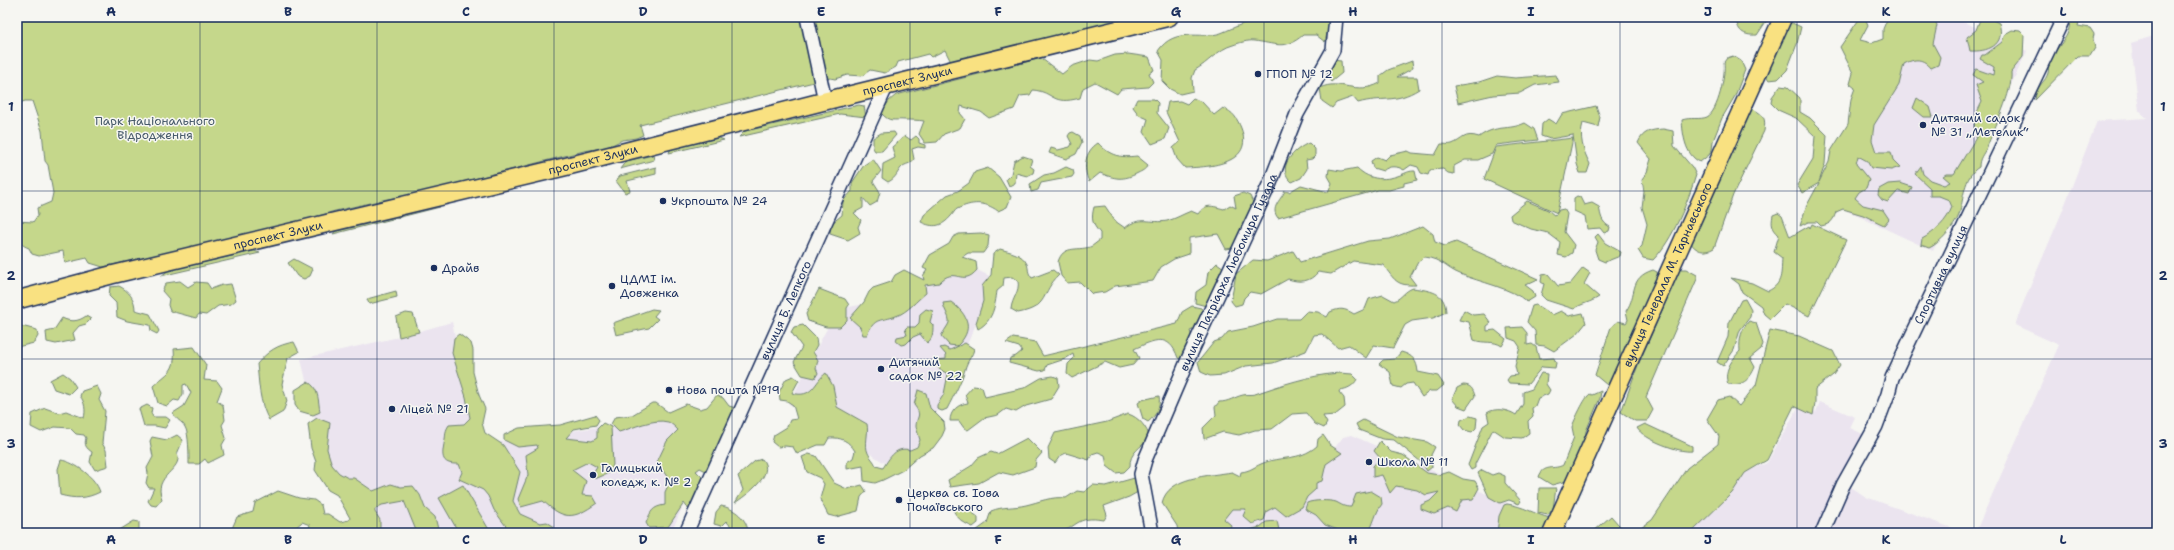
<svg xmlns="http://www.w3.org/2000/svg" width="2174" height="550" font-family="'Shantell Sans',sans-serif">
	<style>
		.built { fill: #ebe4ef }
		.green { fill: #c5d78b; stroke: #708374 }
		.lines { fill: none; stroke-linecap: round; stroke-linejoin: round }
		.minor-casing { stroke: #1b2f5e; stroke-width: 16 }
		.major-casing { stroke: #1b2f5e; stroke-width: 20 }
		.minor { stroke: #f6f6f2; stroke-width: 13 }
		.major { stroke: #f9e181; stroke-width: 17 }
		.grid { fill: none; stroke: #1b2f5e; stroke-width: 1; stroke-opacity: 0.55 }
		.poi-dot { fill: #1b2f5e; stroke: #f6f6f2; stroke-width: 1.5 }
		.labels { text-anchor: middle; stroke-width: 3; stroke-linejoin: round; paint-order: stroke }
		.poi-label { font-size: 12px; fill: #1b2f5e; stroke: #f6f6f2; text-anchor: start }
		.street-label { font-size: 12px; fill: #1b2f5e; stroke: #f6f6f2 }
		.park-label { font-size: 12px; fill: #465969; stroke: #f6f6f2 }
		.neatline { fill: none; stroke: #1b2f5e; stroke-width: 1.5 }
		.grid-label { font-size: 13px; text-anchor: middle; font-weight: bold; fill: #1b2f5e }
	</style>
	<rect width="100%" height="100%" fill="#f6f6f2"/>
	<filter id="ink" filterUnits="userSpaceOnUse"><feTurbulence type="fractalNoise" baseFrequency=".025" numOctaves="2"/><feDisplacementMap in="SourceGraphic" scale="8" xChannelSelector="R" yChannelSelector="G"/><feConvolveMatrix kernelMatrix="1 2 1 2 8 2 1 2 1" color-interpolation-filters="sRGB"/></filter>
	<g filter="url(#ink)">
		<path class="built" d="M 1904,17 L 1953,17 L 2027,51 L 1933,251 L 1819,198 Z
			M 2157,35 L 2157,533 L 1975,533 L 2059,345 L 2015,325 L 2022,306 L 2062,212 L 2097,121 L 2147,118 L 2139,111 L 2131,43 Z
			M 937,251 L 996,279 L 924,442 L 885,463 L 789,404 L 824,334 L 839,309 L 874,302 L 904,314 Z
			M 452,322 L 482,460 L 520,533 L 370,533 L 327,471 L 301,359 L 399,337 Z
			M 1820,402 L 1855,417 L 1850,428 L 1863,434 L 1814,533 L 1687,533 L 1717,483 L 1767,463 L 1800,404 L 1816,412 Z
			M 727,407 L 671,533 L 521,533 L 480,445 Z
			M 1351,435 L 1519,508 L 1508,533 L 1180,533 L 1177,515 L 1306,486 L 1343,437 Z
			M 1851,487 L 1866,497 L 1966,533 L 1830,533 Z"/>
		<path class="green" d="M 17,17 L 1145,17 L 951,62 L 945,50 L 931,57 L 928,54 L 898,62 L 896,67 L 885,73 L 870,70 L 862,76 L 847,75 L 835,79 L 830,78 L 640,125 L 643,135 L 636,138 L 622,140 L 608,147 L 584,151 L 412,195 L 387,199 L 335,211 L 271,230 L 103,267 L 90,263 L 87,258 L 65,263 L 63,251 L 39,256 L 32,254 L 29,248 C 15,243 17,234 17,221 L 33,222 L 38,215 L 37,208 L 51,202 L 53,193 L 48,165 L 45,161 L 42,131 L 32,101 L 25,101 L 17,104 Z
			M 1265,17 L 1331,17 L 1325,42 L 1316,35 L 1303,35 C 1285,51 1274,43 1254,41 C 1248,40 1239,43 1233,45 C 1218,49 1208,63 1195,70 L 1192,78 L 1193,91 L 1180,94 L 1170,89 L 1162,81 L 1163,60 L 1158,51 C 1175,26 1200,40 1221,33 C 1236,27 1249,20 1265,17 Z
			M 1736,17 L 1769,17 L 1757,35 C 1743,36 1737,31 1736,17 Z
			M 1888,17 L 1933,17 L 1937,25 L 1933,44 L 1940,57 L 1938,65 L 1931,68 C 1923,58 1915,58 1904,64 L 1899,85 L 1874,125 L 1872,140 L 1876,152 L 1891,152 L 1893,160 L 1900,167 L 1891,170 L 1871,168 L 1867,161 L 1858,156 L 1856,164 L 1869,180 L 1866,188 L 1859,192 L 1855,198 L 1863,205 L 1883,210 L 1889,219 L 1884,225 L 1863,215 L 1843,209 L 1836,212 C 1833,221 1831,224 1821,226 L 1817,222 L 1808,222 L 1800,226 L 1806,207 L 1819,183 L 1802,193 L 1797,185 L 1813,159 L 1815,136 L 1796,118 L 1778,110 L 1771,103 L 1772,97 L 1780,86 L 1788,87 L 1800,98 L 1800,112 L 1810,118 L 1827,135 L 1825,164 L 1819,182 L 1829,162 L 1831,151 L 1848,124 L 1851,99 L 1855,88 L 1850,84 L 1853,73 L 1840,47 L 1860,18 L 1866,20 L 1868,25 L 1860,40 L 1872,43 L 1883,39 L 1883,29 Z
			M 1981,17 L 1987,17 L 1999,23 C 2006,46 1987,52 1970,51 L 1967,37 L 1976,30 Z
			M 2069,17 L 2080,17 L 2078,26 L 2090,28 L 2094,34 L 2093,39 L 2095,48 L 2090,56 L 2078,56 L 2035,100 C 2037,83 2044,85 2048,73 C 2049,70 2048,67 2049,64 C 2054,46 2073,39 2069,17 Z
			M 1790,22 L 1801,27 L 1797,44 L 1787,70 L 1778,79 L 1769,80 L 1764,73 L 1784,28 Z
			M 2012,30 L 2020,31 L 2024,35 L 2023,57 L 2011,72 C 2013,92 1994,128 1987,147 C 1983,155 1979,158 1979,167 C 1963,177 1964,199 1959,215 C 1955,226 1939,244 1929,248 L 1921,245 L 1922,239 C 1935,232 1947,221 1952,207 L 1949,200 L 1939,196 L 1930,196 L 1930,188 L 1915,174 L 1921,166 L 1923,174 L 1930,180 L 1944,185 L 1950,182 L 1943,176 L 1946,174 L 1954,174 L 1977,136 C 1971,123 1976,114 1982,102 L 1976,85 L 1983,82 L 1973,75 L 1976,69 L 1993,75 L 1994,67 L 1980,59 L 1982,55 L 1985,55 L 2002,42 L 2005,34 Z
			M 1128,54 L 1149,57 L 1154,70 L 1149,73 L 1153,82 L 1148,87 L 1121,89 L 1117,94 L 1095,82 L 1083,88 L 1080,98 C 1051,106 1055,92 1033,90 L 1030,95 L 1020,96 L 1014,109 L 989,118 L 981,112 L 961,106 L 960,113 L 965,119 L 960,128 L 944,134 L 937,142 L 925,143 L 919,134 L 924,121 C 918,120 911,120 905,120 C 893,119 890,123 881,113 L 889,101 L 896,95 L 1038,59 L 1042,59 L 1062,74 L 1072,66 L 1090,60 L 1098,61 L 1115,55 Z
			M 1733,56 L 1741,61 L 1745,70 L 1735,96 L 1722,118 L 1713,141 L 1712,150 L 1709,155 L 1700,162 C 1685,155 1683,135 1682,120 C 1690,117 1700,120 1707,117 C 1718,112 1726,74 1724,62 L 1727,58 Z
			M 1332,60 L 1341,61 L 1342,73 L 1331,82 L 1327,76 Z
			M 1412,61 L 1413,68 L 1397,77 L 1417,77 L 1419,89 C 1395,104 1382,96 1358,103 L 1353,97 L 1336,103 L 1332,108 L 1322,101 L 1320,88 C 1340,78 1356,96 1380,83 L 1380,76 L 1388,70 Z
			M 1556,75 L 1559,82 L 1535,85 L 1520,93 L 1493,95 L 1458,103 L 1454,86 L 1479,82 L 1497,76 L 1515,78 Z
			M 1193,98 L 1202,102 L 1214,115 L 1223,108 C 1233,112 1237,118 1241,128 C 1255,164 1210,167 1185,168 L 1177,159 L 1173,148 L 1180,142 L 1166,112 L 1168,102 L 1180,101 L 1187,104 Z
			M 1917,98 L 1930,107 L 1933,117 L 1924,117 L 1913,108 Z
			M 1137,99 L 1154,99 L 1158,103 L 1157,113 L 1169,128 L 1165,139 L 1152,144 L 1144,132 L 1148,119 L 1139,115 L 1133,107 Z
			M 859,105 L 864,106 L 866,117 L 840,114 L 739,137 L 745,131 Z
			M 1596,106 L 1600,117 L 1598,127 L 1583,123 C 1579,137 1583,151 1590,164 L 1587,173 L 1580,173 L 1577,164 L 1573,135 L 1550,139 L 1541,136 L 1542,124 L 1548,119 L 1556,124 L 1562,114 Z
			M 1753,109 C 1764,115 1766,118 1764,131 L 1733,195 L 1714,248 C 1704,254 1696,251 1690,242 L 1740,123 Z
			M 1525,123 L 1534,129 L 1538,140 L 1496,145 L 1492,154 L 1478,160 L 1465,160 L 1454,166 L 1454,174 L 1448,173 L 1443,169 L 1430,170 L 1428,175 L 1421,173 L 1418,167 L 1411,165 L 1404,170 C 1398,166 1389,165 1383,171 L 1373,168 L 1371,161 L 1377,157 L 1385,160 L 1390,155 L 1408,151 L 1412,153 L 1435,155 L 1441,144 C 1444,144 1449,145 1452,144 C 1463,140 1464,132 1479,137 C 1496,124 1508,131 1525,123 Z
			M 1663,129 L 1673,131 L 1674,146 L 1692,167 L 1696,175 C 1688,201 1673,240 1653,260 L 1643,258 L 1638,250 L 1642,246 L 1647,224 L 1642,207 L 1644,192 L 1642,179 L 1647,172 L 1651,159 L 1638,143 C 1643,131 1651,130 1663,129 Z
			M 894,132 L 896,135 L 882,151 L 875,151 L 873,148 L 873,138 L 881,133 Z
			M 1073,132 L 1080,136 L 1082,142 L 1076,154 L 1066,159 L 1049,153 L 1051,148 L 1058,150 L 1070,147 L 1072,144 L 1068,136 L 1070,133 Z
			M 905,136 L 911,140 L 916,136 L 919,139 L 919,143 L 925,145 L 925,148 L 918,147 L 912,149 L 914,159 C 911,164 908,163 903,166 C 897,171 897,178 888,182 L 882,178 L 883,164 L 895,158 L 892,147 Z
			M 719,138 L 724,140 L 669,153 L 670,150 L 674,148 Z
			M 1573,138 L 1557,213 L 1484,179 L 1496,147 Z
			M 1098,143 C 1110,156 1120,158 1137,156 L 1148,165 C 1145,170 1142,171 1138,173 C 1123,181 1115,179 1100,173 L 1089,182 C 1083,168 1084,152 1098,143 Z
			M 1309,143 L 1315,149 L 1315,156 L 1312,159 L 1306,160 L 1307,169 L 1301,178 L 1292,182 C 1275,168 1294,149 1309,143 Z
			M 653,155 L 654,160 L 620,169 L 626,161 Z
			M 1023,156 L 1032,159 L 1030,166 L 1034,169 L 1033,173 L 1027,176 L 1016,173 L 1015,183 L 1009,186 L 1006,179 L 1011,174 L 1014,161 Z
			M 873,159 L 881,171 L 873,181 L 880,192 L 877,202 L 870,206 L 863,198 L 863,208 L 854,213 L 861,220 L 858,227 L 860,233 L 848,240 L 830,234 L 831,224 L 842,215 L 843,201 L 852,191 L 852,183 L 864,165 Z
			M 656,167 L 656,174 L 627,181 L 630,191 L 625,193 L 616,181 L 620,176 Z
			M 1066,167 L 1073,170 L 1074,174 L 1072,177 L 1041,183 L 1038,190 L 1031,192 L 1030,184 L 1044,175 L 1054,173 Z
			M 988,168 L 999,177 L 1011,197 L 1007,207 L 998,211 C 984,201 972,202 957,209 C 955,210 953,214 951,216 C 942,227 933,228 921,222 L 924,215 L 947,195 L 958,191 L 969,183 L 975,172 Z
			M 1357,168 C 1370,181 1386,181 1403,174 C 1408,172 1409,171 1415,171 L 1417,180 L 1404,183 L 1404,186 L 1389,190 L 1378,190 L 1278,218 C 1270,208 1280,201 1285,191 L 1289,192 L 1301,185 L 1328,192 L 1332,183 L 1328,176 L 1329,169 L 1341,171 Z
			M 1900,183 L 1912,187 L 1909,194 L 1898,191 L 1888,202 L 1882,200 L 1878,195 L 1879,189 L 1888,184 Z
			M 1243,193 L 1250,196 L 1255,207 L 1239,247 L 1226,249 L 1218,234 L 1189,238 L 1189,254 L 1174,259 L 1161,267 L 1153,281 L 1115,286 L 1105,292 L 1092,294 L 1080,282 L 1067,283 L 1061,276 L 1058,262 C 1063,245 1076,251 1090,247 C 1093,246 1097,242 1100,240 L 1100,233 C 1092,224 1091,219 1094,207 L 1105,206 L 1115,221 L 1125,228 C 1140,215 1151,224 1167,221 C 1175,219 1183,214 1191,211 L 1198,214 C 1206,203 1212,206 1224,209 L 1230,205 L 1236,208 L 1234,196 Z
			M 1577,196 L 1580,197 L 1584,205 L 1592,203 L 1599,207 C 1601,216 1601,222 1610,227 L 1609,231 L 1604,233 L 1600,228 L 1587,229 L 1585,216 L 1574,211 L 1574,198 Z
			M 1527,201 L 1548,210 L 1555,216 L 1559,210 L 1564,209 L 1567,214 L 1564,232 L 1574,245 L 1572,253 L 1566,257 L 1558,255 L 1560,242 L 1548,233 L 1531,229 L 1511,220 L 1510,215 Z
			M 435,205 L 440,207 L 333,234 L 337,229 Z
			M 1778,213 L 1782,216 L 1790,237 L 1809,226 L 1810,228 L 1812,224 L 1846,240 L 1809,316 L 1785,304 L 1770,319 L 1764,314 L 1761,306 L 1742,292 L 1739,284 L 1731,278 L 1752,283 L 1768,291 C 1783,284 1781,273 1782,258 L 1774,252 L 1779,235 C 1772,228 1771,225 1773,215 Z
			M 1423,226 L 1433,234 L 1435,242 L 1445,246 L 1456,242 L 1538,279 L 1525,285 L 1533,291 L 1535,297 L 1527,302 C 1512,288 1479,282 1460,274 C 1445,268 1442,259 1424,257 L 1418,262 L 1410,277 L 1416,285 C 1396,286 1395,280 1383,265 L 1353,261 L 1331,274 L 1318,272 C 1310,282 1300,283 1288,279 L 1261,294 L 1250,292 L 1244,298 L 1242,304 L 1235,306 L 1231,301 L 1236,274 L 1253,260 L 1267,261 L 1293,251 L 1300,262 L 1368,241 L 1390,239 Z
			M 981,233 L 989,235 L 988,246 L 983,253 L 968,253 L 962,257 L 976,262 L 977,270 C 962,288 955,265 939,283 L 925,285 L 926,293 C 917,300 907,313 896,316 C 881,322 875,316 867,335 L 863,335 L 860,327 L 850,318 L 864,302 L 869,292 L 873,288 L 891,282 L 895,275 L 904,270 L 924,280 L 923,276 L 927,270 L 923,268 L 930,255 L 949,244 L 953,237 L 959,234 Z
			M 1598,234 L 1605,243 L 1621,252 L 1620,256 L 1605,262 L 1598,259 L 1595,250 L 1598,242 L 1595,237 Z
			M 1000,249 C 1009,252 1022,253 1027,264 C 1029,269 1027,272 1032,278 L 1053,270 L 1059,275 C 1040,293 1050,307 1018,313 L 1011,309 C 1012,298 1020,292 1018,281 L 1012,277 L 1004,278 L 1003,286 L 997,291 C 995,306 993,321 978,329 L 976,323 L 983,301 L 982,286 L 991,275 L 993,254 Z
			M 254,251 L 260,253 L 161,276 L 169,270 Z
			M 294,259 L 313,269 L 310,276 L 304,279 L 297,276 L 288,263 Z
			M 1217,263 L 1224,268 L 1210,307 L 1195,303 L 1196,292 L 1206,285 L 1208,272 Z
			M 1583,268 L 1590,273 L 1584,284 L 1599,297 C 1590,303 1582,303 1574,309 L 1546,300 L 1541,295 L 1544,284 L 1541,282 L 1542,275 L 1548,274 L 1558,286 L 1570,284 Z
			M 1680,269 L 1686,269 L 1697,275 L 1697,279 L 1646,397 L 1653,410 L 1647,421 L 1635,421 L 1621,412 L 1638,365 Z
			M 1653,270 L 1657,272 C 1662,293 1641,311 1634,329 C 1626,349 1621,368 1607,385 L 1595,375 L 1611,327 L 1618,321 L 1626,323 L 1628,320 L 1626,311 C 1638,294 1628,278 1653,270 Z
			M 180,281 L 188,287 L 196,282 L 207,283 L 211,289 L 222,285 L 231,284 L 236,300 L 231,304 L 218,306 L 206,315 L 199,314 L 196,318 L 170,311 L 168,305 L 169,299 L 162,291 L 166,283 Z
			M 119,286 C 129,291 135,299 135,310 L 150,314 L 159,331 L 157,334 L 151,331 L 150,325 L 127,321 L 117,317 L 116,303 L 109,296 L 110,287 Z
			M 1413,288 C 1430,291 1445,291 1446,312 L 1433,318 L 1412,321 L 1405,325 L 1393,348 L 1374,345 L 1366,358 L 1349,345 L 1338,348 L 1322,334 L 1314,335 L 1306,351 L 1273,363 L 1246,366 L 1224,375 L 1210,376 L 1201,372 L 1198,362 L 1214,342 L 1222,339 L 1228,332 L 1253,327 L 1277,319 L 1299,319 L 1307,311 L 1318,312 L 1327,317 L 1330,312 C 1340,308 1344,308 1354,314 L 1365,309 L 1369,299 L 1383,295 L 1394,301 C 1402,298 1404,291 1413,288 Z
			M 819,289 L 845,299 L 849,305 L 847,308 L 847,320 L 840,327 L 826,327 L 808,321 L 806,314 Z
			M 396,291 L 397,297 L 369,304 L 367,299 Z
			M 1745,299 L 1751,310 L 1750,317 L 1740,330 L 1734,350 L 1723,366 L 1717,362 L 1728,337 L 1729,323 L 1741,300 Z
			M 951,302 C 969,315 974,330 957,346 L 949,345 L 941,336 C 943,332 946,329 948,325 C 952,319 944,311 943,303 Z
			M 1536,305 L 1552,315 L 1561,311 L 1569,316 L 1583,313 L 1586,323 L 1577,334 L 1554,351 L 1545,346 L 1536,345 L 1535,331 L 1527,322 L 1532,306 Z
			M 1192,306 L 1201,308 L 1204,312 L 1197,328 L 1190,331 L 1192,337 L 1189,361 L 1178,358 C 1169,332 1154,340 1134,349 L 1139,358 L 1133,365 L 1119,368 L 1105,362 L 1072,378 L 1067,374 L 1068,364 L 1074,358 L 1073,354 L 1065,359 L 1047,365 L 1045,370 L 1039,371 L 1009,363 L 1010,358 L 1016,356 L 1022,351 L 1019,347 L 1006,343 L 1013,338 L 1035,342 L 1043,356 L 1177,324 L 1182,312 Z
			M 652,309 L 659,310 L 654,316 L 658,319 L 649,328 L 616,335 L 613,323 Z
			M 926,309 L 933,311 L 930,322 L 933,325 C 933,332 933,339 927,343 L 920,334 L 913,337 L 906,344 L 901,345 L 896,341 L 897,337 L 907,335 L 905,329 L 907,327 L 915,327 L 919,323 L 920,314 Z
			M 1464,310 L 1473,315 L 1484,314 L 1491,323 L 1487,326 L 1487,331 L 1495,330 L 1506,339 L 1502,346 C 1493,340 1484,344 1474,340 L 1469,322 L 1459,320 Z
			M 406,313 L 413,314 L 419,332 L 399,337 L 396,317 Z
			M 86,316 L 91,319 L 86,324 L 79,326 L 73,333 L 75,340 L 56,344 L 47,342 L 46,332 L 54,330 L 62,318 C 70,322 78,322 86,316 Z
			M 1749,321 L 1756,323 L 1763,344 L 1761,349 L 1750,358 L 1755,367 C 1749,381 1742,386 1728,384 C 1723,371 1732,360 1740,351 C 1739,339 1741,330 1749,321 Z
			M 17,325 L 37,330 L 38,336 L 34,343 L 17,347 Z
			M 803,325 L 816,338 L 817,345 L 813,352 L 818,360 L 816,368 L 818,373 L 815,378 L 802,375 L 794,362 L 802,347 L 791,332 L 794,327 Z
			M 1522,327 L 1527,333 L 1527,345 L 1532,344 L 1536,347 L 1539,359 L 1554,358 L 1556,363 L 1555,368 L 1542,367 L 1528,384 L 1509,383 L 1507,380 L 1510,376 L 1517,375 L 1515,366 L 1520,347 L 1516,341 L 1508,338 L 1507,328 Z
			M 1770,330 L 1799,336 L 1833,351 L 1840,365 L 1833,375 L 1815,389 L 1815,403 L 1813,415 L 1794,406 L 1767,460 L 1745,473 L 1732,493 L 1691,533 L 1634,533 L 1652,520 L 1687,468 L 1718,444 L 1719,436 L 1707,419 L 1718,400 L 1729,397 L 1739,406 L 1756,385 Z
			M 459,334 L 471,343 L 473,350 L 473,372 L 479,395 L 485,409 L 482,423 L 485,433 L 503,445 L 520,472 L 513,501 L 520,514 L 540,523 L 547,522 L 553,526 L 551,533 L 511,533 L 494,510 L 488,496 L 483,490 L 459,479 L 462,472 L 459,464 C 439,465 442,454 445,439 C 446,433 445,431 449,425 L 464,424 L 470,418 L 466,397 L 452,353 L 454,338 Z
			M 294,342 L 299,352 L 288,358 L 282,384 L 287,401 L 283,412 L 269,420 C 259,403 259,382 257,364 C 268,351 277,345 294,342 Z
			M 965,343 L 974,349 C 973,355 968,360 966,366 C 962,381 954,395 947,409 L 942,411 L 937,409 L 937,405 L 944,394 L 948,374 L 939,369 L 935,360 L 946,359 L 946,355 L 940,348 L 944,347 L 950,350 Z
			M 194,347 L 206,365 L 204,380 L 217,381 L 222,388 L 217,401 L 223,405 L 225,420 L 222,425 L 226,438 L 222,445 L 224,455 L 208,463 L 205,459 L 199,464 L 189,464 C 189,456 189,433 185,427 C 182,421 176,420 173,413 L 184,406 L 191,393 L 186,384 L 183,385 L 183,394 L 179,401 L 174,400 L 167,406 L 158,403 L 153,386 C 168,372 176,372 174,349 Z
			M 1401,352 C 1413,355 1417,361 1418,372 L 1438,376 L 1444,385 L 1437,391 L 1430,391 L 1422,397 L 1413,383 L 1406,384 L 1401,388 L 1393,386 L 1390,372 L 1379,364 L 1383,360 L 1395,359 Z
			M 63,373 L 70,378 L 76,387 L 69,394 L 54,389 L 50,380 Z
			M 826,373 L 833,386 L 837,407 L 867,424 C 869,433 864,445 868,453 C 870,458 874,460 876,466 L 883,468 C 890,457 896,446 910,450 L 917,447 L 920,440 C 919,436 917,431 916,427 C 916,416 923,416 914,405 L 918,390 L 926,393 L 930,408 L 944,422 L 945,429 L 942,436 L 933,448 L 920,455 L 903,470 L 883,480 L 875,483 L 864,481 L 863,466 L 847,469 L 847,462 L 853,458 L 855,451 C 849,441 841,437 829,438 L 825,445 L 818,445 L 797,454 L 793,447 L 785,446 L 778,447 L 772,442 L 774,435 L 787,427 L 790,420 L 797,419 L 793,405 L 787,401 L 780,400 L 779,392 L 786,379 L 793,376 L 799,380 L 792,393 C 813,399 814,382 826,373 Z
			M 1339,373 L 1352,374 L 1357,379 C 1354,386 1347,389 1340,390 L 1339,392 L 1344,398 L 1345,407 L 1335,415 L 1323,416 L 1327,423 L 1324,428 L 1315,424 L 1306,413 L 1292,414 L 1272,429 L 1255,430 L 1239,435 L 1223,432 L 1204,439 L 1203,428 L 1216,415 L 1215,407 L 1219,402 C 1229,402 1234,397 1243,395 C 1247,394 1251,395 1255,394 C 1281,385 1311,375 1339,373 Z
			M 1541,373 L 1547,374 L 1546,384 L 1550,390 L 1548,394 L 1538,398 L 1535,406 L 1532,408 L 1533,416 L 1528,421 L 1529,433 L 1522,438 L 1505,437 L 1493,429 L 1475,464 L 1475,468 L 1471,470 L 1468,465 L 1470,460 L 1483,426 L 1489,422 L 1487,413 C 1495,407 1509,410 1516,415 L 1523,404 L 1523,392 L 1532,389 Z
			M 1053,376 L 1058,378 L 1059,386 L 1051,399 L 1026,406 L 1016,412 L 1006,409 L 998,415 L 984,418 L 968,430 L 964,428 L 959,421 L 950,421 C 950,411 958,404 968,403 L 965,395 L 973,386 L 982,387 L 985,397 L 1024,388 L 1041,378 Z
			M 308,382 C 319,388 318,400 320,412 L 313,415 L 299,411 L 295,405 L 295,390 Z
			M 1463,385 C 1471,385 1473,389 1475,396 L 1466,409 L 1458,406 L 1452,399 L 1457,388 Z
			M 97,386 L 101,394 L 99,400 L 105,411 L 102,443 L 106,450 L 108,466 L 95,470 L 90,462 L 92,452 C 86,448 84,445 86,438 L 84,435 L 76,434 L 70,428 L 55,427 L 41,432 L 31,427 L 32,414 L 45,408 L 59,413 L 66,411 L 84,418 C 86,411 85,402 80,396 L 82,391 Z
			M 1601,391 L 1600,398 L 1586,431 L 1585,440 L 1570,480 L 1552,485 L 1539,477 C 1543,464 1555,470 1563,465 L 1574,437 L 1572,427 C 1574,421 1585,397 1590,394 L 1592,395 Z
			M 717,395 L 723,398 L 729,406 L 739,409 L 708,472 L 700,468 L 696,471 L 707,482 L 698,503 L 689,510 L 684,503 L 668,527 L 649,528 L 646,523 C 651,511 652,507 665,505 L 665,492 L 670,481 L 657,462 L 667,441 L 678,430 C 675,427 671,423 668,422 C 653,418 633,428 619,432 L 611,424 L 615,417 L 632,415 L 652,403 L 656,403 L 668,412 L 686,404 L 700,409 L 707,407 Z
			M 1159,396 C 1161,406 1156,416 1148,422 L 1143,419 L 1138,403 L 1142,400 Z
			M 147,405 L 152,408 L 151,413 L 153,417 L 166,417 L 170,420 L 165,428 L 155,426 L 144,426 L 139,409 Z
			M 1128,414 C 1139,417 1147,428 1150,438 C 1142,446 1129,453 1130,466 L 1124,472 L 1116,473 L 1107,466 L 1105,455 L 1098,452 L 1092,454 L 1089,460 L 1066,453 L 1060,456 L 1055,463 L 1049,459 L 1048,448 L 1055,433 L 1107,422 Z
			M 595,415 L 599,420 L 596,425 L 574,429 L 566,438 L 592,441 L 597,438 L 597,429 L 603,423 L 611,427 L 613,465 L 609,473 L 595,479 L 593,474 L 597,467 L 588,462 L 572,470 L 586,481 L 582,495 L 593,496 L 597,503 C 573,520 564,520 543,501 L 521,507 L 518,499 L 528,475 L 526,455 L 538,448 L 537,445 L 518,447 L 504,440 L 504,435 L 519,428 L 560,425 Z
			M 1470,416 L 1477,418 L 1476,428 L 1472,432 L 1464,430 L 1460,425 L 1461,420 Z
			M 317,418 L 330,423 L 327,449 L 332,465 L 339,473 L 348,478 L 354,478 L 373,491 L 391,484 L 401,487 L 413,486 L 420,495 L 425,508 L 435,517 L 438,529 L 444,533 L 417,533 L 404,501 L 382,505 L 375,509 L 375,512 L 380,520 L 380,533 L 307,533 L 310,525 L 302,522 L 295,528 L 295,533 L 230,533 L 237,517 L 253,512 L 255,503 L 278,491 L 299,498 L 314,500 L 321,505 L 323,514 L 328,514 L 340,522 L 349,520 L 350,518 L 337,495 L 328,490 L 315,470 L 316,462 L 311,448 L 308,424 Z
			M 1363,420 L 1398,437 L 1427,442 L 1435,447 L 1431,455 L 1432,467 L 1427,471 L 1421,462 L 1394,440 L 1382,439 L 1359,430 L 1356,424 Z
			M 1645,424 L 1692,446 L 1692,451 C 1680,453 1643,439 1637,428 Z
			M 177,435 L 183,440 L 177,454 C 184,470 152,475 162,499 L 156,506 L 151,505 L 148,501 L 154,488 L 149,488 L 146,483 L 148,473 L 147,468 L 153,457 L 150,441 L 152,437 L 167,440 Z
			M 1323,435 L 1330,445 L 1342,453 L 1326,464 L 1322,481 L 1316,483 L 1316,489 L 1307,497 L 1302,507 L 1286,516 L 1275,507 L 1267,511 L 1264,520 L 1252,524 L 1243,516 L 1246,509 L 1232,509 L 1224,519 L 1231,525 L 1230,533 L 1178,533 L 1177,526 L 1162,503 C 1168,476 1210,476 1232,472 L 1240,476 L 1241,472 C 1250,471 1254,467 1261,464 C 1281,455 1298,462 1317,446 L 1318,439 Z
			M 1027,438 L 1042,453 L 1036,460 L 1035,467 L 1013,475 L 999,472 L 979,483 L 950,487 L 948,480 L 971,466 L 978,458 L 991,452 L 997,454 Z
			M 1380,441 L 1391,452 L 1403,455 L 1427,473 L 1439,475 L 1449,472 L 1463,479 L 1475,481 L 1479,488 L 1473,499 L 1462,500 L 1456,512 L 1448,508 L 1434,514 L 1421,509 L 1421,505 L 1430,501 L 1439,492 L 1426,495 L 1417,490 L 1396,486 L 1390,493 L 1382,475 L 1373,477 L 1373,466 L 1380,458 L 1374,451 Z
			M 809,454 L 816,456 L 834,483 L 847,489 L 862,485 L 866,491 L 861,497 L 858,511 L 836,517 L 828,515 L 820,499 L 824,484 L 820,478 L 807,472 L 802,457 Z
			M 762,459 C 776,475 746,495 735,503 L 743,490 L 738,476 L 755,461 Z
			M 61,460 C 75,462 96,478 100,492 C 86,499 75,499 60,495 L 58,469 Z
			M 1482,470 L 1492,475 L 1498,473 L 1505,476 L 1505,483 L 1521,501 L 1519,504 L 1509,500 L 1500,503 L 1489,497 L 1478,473 Z
			M 1138,477 L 1145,488 L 1129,497 L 1104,506 L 1107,515 L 1104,520 C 1074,515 1078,529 1056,533 L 973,533 L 987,523 L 991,511 C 1003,506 1014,508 1026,505 C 1039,502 1052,496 1066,498 L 1077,491 L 1084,492 L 1093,485 L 1106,486 Z
			M 463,485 L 491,533 L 459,533 L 439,498 Z
			M 1539,488 L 1556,488 L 1553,509 L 1548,515 L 1538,513 Z
			M 1371,491 L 1381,497 L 1382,504 C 1375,513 1374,524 1368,533 L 1338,533 L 1338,530 L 1325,525 L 1316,515 L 1305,509 L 1307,503 C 1313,500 1330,500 1336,502 C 1342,505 1344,507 1351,507 L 1356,494 Z
			M 1507,504 C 1523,506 1534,514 1550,518 L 1542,533 L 1497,533 L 1499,516 L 1504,505 Z
			M 721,506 C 734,508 748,519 748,533 L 737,533 L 726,521 L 721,526 L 714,524 L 716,512 Z
			M 963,506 L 978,517 L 978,523 L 973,527 C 963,523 956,518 952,507 L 960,509 Z
			M 1611,516 L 1626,533 L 1592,533 Z
			M 134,521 L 139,522 L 139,533 L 95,533 L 118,531 Z
			M 1277,521 L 1279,530 L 1277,533 L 1240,533 L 1260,527 L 1266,522 Z"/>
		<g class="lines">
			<g class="minor-casing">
				<g id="minor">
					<path d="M 807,17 L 825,101"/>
					<path id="s1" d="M 686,533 L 886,87"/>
					<path id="s2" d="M 1152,533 L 1141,474 L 1145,460 L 1189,357 L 1270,183 L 1297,114 L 1333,50 L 1336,17"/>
					<path id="s3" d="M 1822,533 L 1843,485 L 1876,426 L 1888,394 L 1892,378 L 1907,346 L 2064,17"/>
				</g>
			</g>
			<g class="major-casing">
				<g id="major">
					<path id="s4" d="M 17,300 L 111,275 L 564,167 L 825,101 L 1169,17"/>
					<path id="s5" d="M 1552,533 L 1783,17"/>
				</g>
			</g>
			<use href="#minor" class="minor"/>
			<use href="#major" class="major"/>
		</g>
	</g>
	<path class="grid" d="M 200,17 L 200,533M 377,17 L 377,533M 554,17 L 554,533M 732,17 L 732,533M 910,17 L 910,533M 1087,17 L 1087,533M 1264,17 L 1264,533M 1442,17 L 1442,533M 1620,17 L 1620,533M 1797,17 L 1797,533M 1974,17 L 1974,533M 17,191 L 2157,191M 17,359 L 2157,359"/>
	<g class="poi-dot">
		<circle cx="1258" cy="74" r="4"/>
		<circle cx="1923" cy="125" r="4"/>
		<circle cx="663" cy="201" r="4"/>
		<circle cx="434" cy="268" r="4"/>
		<circle cx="612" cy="286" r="4"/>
		<circle cx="881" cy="369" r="4"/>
		<circle cx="669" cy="390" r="4"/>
		<circle cx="392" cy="409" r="4"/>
		<circle cx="1369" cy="462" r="4"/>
		<circle cx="593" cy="475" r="4"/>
		<circle cx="899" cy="500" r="4"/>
	</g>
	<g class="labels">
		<g class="poi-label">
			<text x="1266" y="78">ГПОП № 12</text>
			<text x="1931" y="122">Дитячий садок<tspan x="1931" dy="14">№ 31 „Метелик“</tspan></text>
			<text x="671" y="205">Укрпошта № 24</text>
			<text x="442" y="272">Драйв</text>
			<text x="620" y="283">ЦДМІ ім.<tspan x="620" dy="14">Довженка</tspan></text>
			<text x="889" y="366">Дитячий<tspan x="889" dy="14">садок № 22</tspan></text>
			<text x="677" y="394">Нова пошта №19</text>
			<text x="400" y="413">Ліцей № 21</text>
			<text x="1377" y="466">Школа № 11</text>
			<text x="601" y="472">Галицький<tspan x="601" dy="14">коледж, к. № 2</tspan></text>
			<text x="907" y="497">Церква св. Іова<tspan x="907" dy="14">Почаївського</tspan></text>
		</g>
		<g class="street-label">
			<text dy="4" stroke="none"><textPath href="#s4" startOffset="917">проспект Злуки</textPath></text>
			<text dy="4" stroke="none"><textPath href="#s4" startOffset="593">проспект Злуки</textPath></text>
			<text dy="4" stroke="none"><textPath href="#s4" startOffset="269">проспект Злуки</textPath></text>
			<text dy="4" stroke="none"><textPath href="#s2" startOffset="280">вулиця Патріарха Любомира Гузара</textPath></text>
			<text dy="4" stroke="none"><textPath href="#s3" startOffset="285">Спортивна вулиця</textPath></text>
			<text dy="4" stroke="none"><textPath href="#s5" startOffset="283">вулиця Генерала М. Тарнавського</textPath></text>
			<text dy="4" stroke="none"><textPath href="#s1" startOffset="244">вулиця Б. Лепкого</textPath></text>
		</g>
		<g class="park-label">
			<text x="155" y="125">Парк Національного<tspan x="155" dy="14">Відродження</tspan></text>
		</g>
	</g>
	<rect width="2174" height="550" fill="none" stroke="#f6f6f2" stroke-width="44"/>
	<rect x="22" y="22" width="2130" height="506" class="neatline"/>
	<g class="grid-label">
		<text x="111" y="16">A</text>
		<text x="288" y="16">B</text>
		<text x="466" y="16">C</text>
		<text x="643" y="16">D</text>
		<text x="821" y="16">E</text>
		<text x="998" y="16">F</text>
		<text x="1176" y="16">G</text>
		<text x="1353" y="16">H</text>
		<text x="1531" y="16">I</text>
		<text x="1708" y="16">J</text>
		<text x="1886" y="16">K</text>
		<text x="2063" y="16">L</text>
		<text x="11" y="111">1</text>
		<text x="2163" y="111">1</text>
		<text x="11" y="280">2</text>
		<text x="2163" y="280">2</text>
		<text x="11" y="448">3</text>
		<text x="2163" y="448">3</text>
		<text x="111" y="544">A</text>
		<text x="288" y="544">B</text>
		<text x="466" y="544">C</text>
		<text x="643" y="544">D</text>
		<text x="821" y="544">E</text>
		<text x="998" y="544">F</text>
		<text x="1176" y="544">G</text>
		<text x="1353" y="544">H</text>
		<text x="1531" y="544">I</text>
		<text x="1708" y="544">J</text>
		<text x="1886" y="544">K</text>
		<text x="2063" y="544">L</text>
	</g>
</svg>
